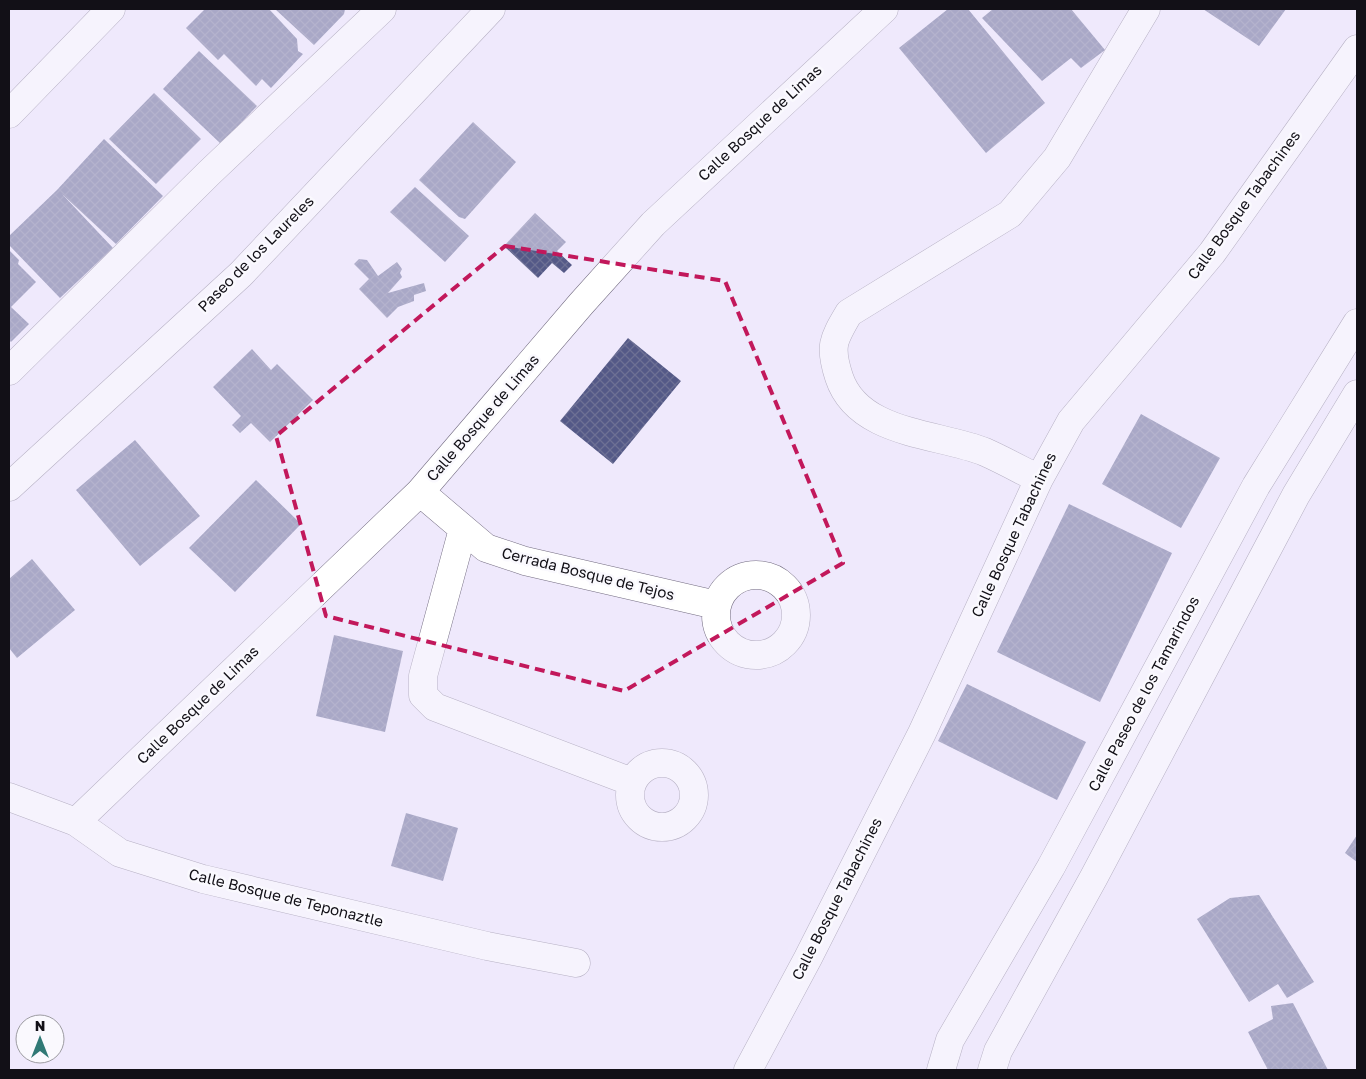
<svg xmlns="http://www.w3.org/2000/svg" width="1366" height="1079" font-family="'Golos Text',sans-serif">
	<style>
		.building { fill: url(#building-cross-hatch) }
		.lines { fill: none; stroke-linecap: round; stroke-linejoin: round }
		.minor-casing { stroke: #746d82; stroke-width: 29 }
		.major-casing { stroke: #746d82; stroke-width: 29 }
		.minor { stroke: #fff; stroke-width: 28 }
		.major { stroke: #fff; stroke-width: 28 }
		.marked { fill: none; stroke: #c2185b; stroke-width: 4; stroke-dasharray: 10 6; stroke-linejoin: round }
		.labels { text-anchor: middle; stroke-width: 5; stroke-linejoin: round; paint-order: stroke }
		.street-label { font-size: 15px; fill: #121017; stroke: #faf9fe }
	</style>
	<defs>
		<pattern id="building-cross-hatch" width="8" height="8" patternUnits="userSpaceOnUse" patternTransform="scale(1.25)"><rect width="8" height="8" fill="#545987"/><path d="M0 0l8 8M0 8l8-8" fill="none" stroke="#6d7094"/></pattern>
	</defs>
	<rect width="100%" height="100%" fill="#efe9fc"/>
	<path class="building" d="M 205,9 L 269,9 L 297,39 L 298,51 L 303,54 L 271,88 L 262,79 L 256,86 L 224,54 L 218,60 L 186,28 Z
		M 275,9 L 345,9 L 344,14 L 314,45 Z
		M 948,9 L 968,9 L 1045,103 L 986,153 L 899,48 Z
		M 993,9 L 1071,9 L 1105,50 L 1081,68 L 1071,58 L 1042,81 L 982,18 Z
		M 1203,9 L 1286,9 L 1259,46 Z
		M 199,51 L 257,106 L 221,144 L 163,89 Z
		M 154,93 L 201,139 L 156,184 L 109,139 Z
		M 473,122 L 516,162 L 465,219 L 459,217 L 419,180 Z
		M 104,139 L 163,196 L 116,244 L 62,194 L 113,248 L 60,298 L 9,245 L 9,236 L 57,190 Z
		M 415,187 L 469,236 L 445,262 L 390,212 Z
		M 535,213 L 566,242 L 557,251 L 572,265 L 564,273 L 552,263 L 538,278 L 504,246 Z
		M 9,250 L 19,260 L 18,264 L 36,282 L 11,307 L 29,324 L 11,342 L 9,340 Z
		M 359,259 L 367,260 L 378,276 L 397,262 L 402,269 L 400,273 L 402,277 L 388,293 L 424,283 L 426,291 L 414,295 L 414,301 L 398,307 L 387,318 L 359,289 L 369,279 L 354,264 Z
		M 628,338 L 681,381 L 613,464 L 560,421 Z
		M 252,349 L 271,370 L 277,364 L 313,400 L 270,442 L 251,423 L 240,433 L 232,425 L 241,416 L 213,387 Z
		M 1141,414 L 1220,458 L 1181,528 L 1102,484 Z
		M 135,440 L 200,516 L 140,566 L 76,490 Z
		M 256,480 L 301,524 L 235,592 L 189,548 Z
		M 1069,504 L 1172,553 L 1100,702 L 997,652 Z
		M 32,559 L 75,610 L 17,658 L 9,648 L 9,579 Z
		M 334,635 L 403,651 L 385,732 L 316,716 Z
		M 967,684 L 1086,742 L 1057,800 L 938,741 Z
		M 406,813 L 458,828 L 443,881 L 391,866 Z
		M 1357,835 L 1357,862 L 1345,853 Z
		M 1259,895 L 1314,982 L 1287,998 L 1278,984 L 1249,1002 L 1197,919 L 1230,898 Z
		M 1293,1003 L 1328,1070 L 1268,1070 L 1248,1032 L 1273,1019 L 1271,1006 Z"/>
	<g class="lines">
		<g class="minor-casing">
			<path id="minor" d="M 9,114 L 111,9
				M 1039,479 C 1021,470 1003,460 985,452 C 938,433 858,435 839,377 C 829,346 833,340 849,313 L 1010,214 L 1057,158 L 1146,9
				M 420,492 L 486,548 L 525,561 L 716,605
				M 463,529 L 423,676 L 423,695 L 435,707 L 632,782
				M716 615a40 40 0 1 1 80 0a40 40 0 1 1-80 0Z
				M630 795a32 32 0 1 1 64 0a32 32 0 1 1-64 0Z
				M 9,797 L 76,822 L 120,853 L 203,879 L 487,946 L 576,963
				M 76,822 L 420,492 L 581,304 L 653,224 L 884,9
				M 748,1070 L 808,958 L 922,733 L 1039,479 L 1071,421 L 1212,253 L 1357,49
				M 941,1070 L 950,1040 L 1051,867 L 1256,486 L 1357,323
				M 992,1070 L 998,1051 L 1094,877 L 1296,495 L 1357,394"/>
		</g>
		<g class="major-casing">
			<path id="major" d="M 9,371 L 209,173 L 382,9
				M 9,487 L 241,274 L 491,9"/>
		</g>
		<use href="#minor" class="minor"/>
		<use href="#major" class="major"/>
	</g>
	<path d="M0 0H1366V1079H0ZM 505,246 L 725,281 L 843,563 L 624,691 L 326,616 L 276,436 Z" fill="#efe9fc" fill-opacity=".55" fill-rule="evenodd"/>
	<path class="marked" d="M 505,246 L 725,281 L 843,563 L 624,691 L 326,616 L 276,436 Z"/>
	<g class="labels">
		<g class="street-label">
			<text transform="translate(760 123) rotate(-43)" y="5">Calle Bosque de Limas</text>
			<text transform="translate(1244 205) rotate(-54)" y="5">Calle Bosque Tabachines</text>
			<text transform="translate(256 254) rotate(-45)" y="5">Paseo de los Laureles</text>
			<text transform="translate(483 418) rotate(-49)" y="5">Calle Bosque de Limas</text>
			<text transform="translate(1014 535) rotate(-65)" y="5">Calle Bosque Tabachines</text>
			<text transform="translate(588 574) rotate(14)" y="5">Cerrada Bosque de Tejos</text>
			<text transform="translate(1144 694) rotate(-62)" y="5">Calle Paseo de los Tamarindos</text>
			<text transform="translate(198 705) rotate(-44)" y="5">Calle Bosque de Limas</text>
			<text transform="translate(286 898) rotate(14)" y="5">Calle Bosque de Teponaztle</text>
			<text transform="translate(837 899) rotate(-63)" y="5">Calle Bosque Tabachines</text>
		</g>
	</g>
	<rect width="1366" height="1079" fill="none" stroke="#121017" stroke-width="20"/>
	<g transform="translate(40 1039)"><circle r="24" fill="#faf9fe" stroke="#9d9ca2"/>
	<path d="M0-4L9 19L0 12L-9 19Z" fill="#307976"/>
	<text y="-8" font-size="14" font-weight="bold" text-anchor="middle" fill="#121017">N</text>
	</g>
</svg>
